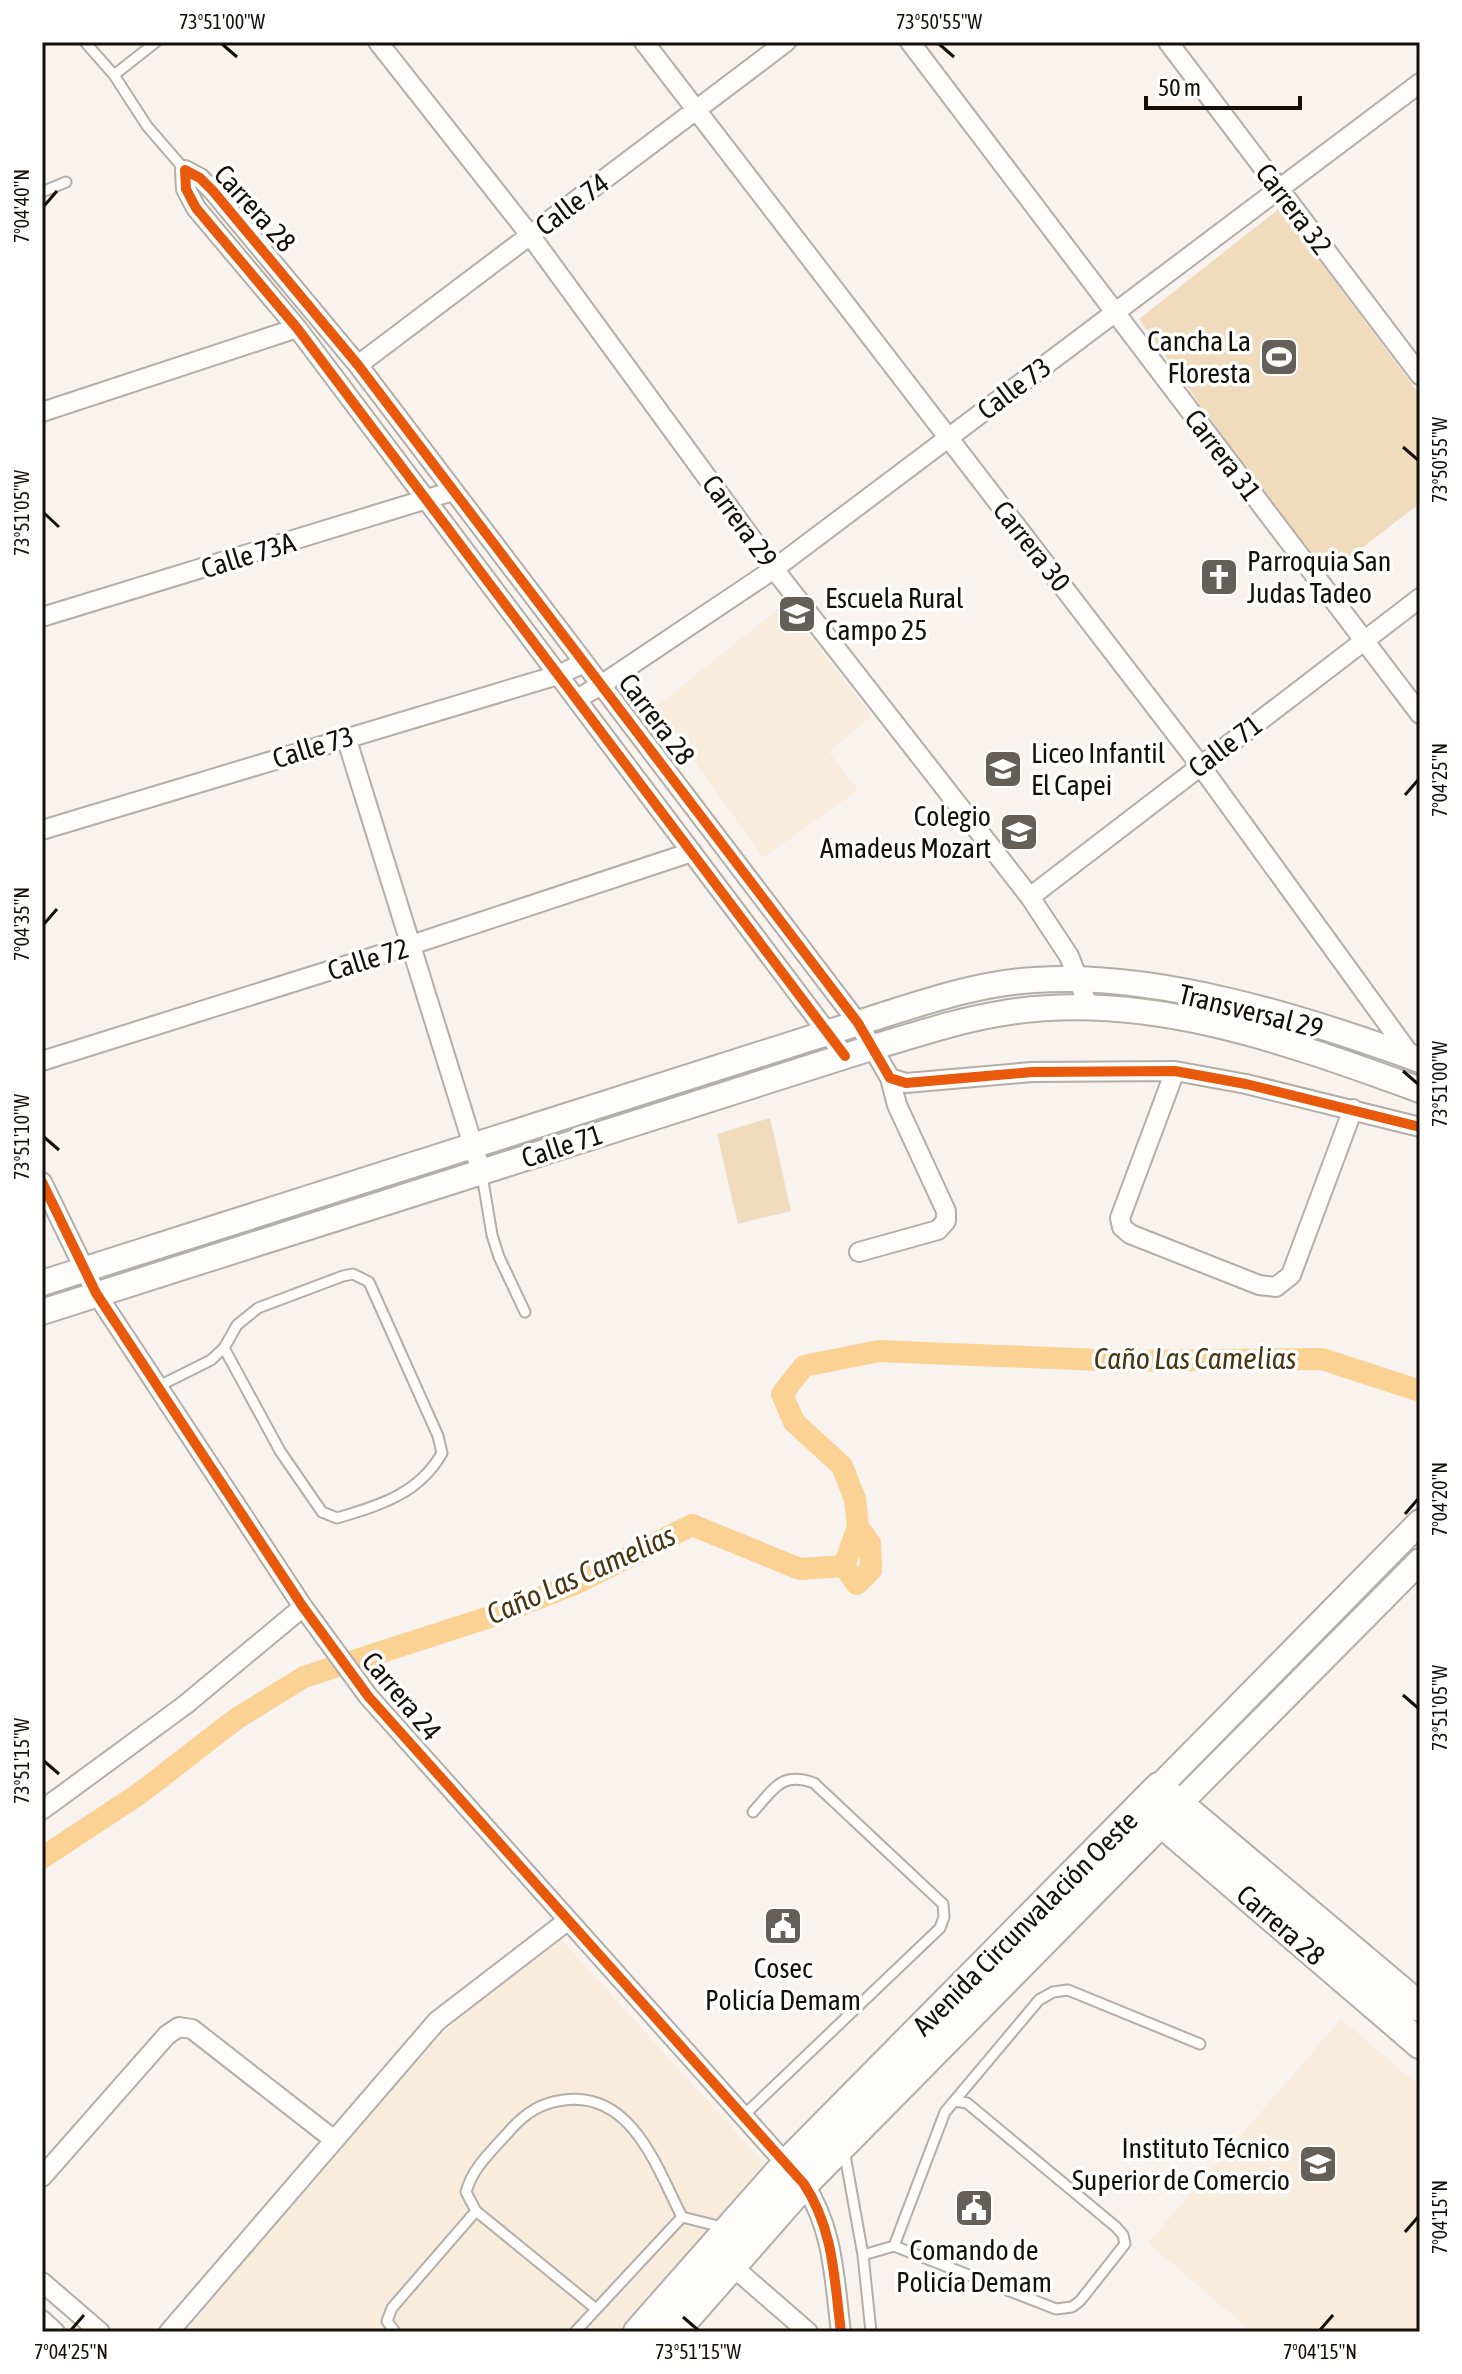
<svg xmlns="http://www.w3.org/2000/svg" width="1462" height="2374" font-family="'Asap Condensed',sans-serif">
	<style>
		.built { fill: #f9ecdc }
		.green { fill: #f1dbbd }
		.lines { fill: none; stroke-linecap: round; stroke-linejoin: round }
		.canal { stroke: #fbd194; stroke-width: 22 }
		.service-casing { stroke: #b3aea8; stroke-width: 13 }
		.minor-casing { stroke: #b3aea8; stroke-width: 22 }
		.secondary-casing { stroke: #b3aea8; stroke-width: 28 }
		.primary-casing { stroke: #b3aea8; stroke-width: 32 }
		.service { stroke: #fefdfc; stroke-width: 9 }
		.minor { stroke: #fefdfc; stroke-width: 18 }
		.secondary { stroke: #fefdfc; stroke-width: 24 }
		.primary { stroke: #fefdfc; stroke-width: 28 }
		.cycleway-casing { stroke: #fff; stroke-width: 15 }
		.cycleway { stroke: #e8590c; stroke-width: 10 }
		.ticks { fill: none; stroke: #140f08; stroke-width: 3 }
		.labels { text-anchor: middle; stroke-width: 7; stroke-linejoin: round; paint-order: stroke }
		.street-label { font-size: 28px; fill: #140f08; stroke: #fff }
		.poi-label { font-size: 28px; fill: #140f08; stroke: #fff; text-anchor: end }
		.water-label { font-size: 30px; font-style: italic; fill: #4b340f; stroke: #fff }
		.neatline { fill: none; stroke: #140f08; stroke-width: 3 }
		.ticks-label { font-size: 20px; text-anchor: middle; fill: #140f08 }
	</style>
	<rect width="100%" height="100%" fill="#f8f3ee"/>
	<path class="built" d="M 784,604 L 872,716 L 829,752 L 858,790 L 763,858 L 656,707 Z
		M 559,1937 L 765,2164 L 619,2332 L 185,2332 L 351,2133 L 451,2025 Z
		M 1341,2019 L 1420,2086 L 1420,2332 L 1252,2332 L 1148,2243 Z"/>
	<path class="green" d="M 1280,208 L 1420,395 L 1420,503 L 1323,578 L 1139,319 Z
		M 770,1118 L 791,1211 L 738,1224 L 717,1134 Z"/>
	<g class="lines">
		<path class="canal" d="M 844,1566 L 857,1584 L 871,1570 L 870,1543 L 858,1527
			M 42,1858 L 139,1794 L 236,1719 L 304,1677 L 499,1614 L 577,1583 L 692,1525 L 800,1569 L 844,1566 L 858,1527 L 855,1499 L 842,1466 L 794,1422 L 782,1394 L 804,1366 L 879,1351 L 1124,1361 L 1322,1359 L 1420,1391"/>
		<g class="service-casing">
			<path id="service" d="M 85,42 L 114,75
				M 156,42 L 114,75 L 147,126 L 185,170
				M 42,192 L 66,182
				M 482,1175 L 492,1235 L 499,1257 L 525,1312
				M 157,1387 L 211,1360 L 224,1348 L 237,1325 L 258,1308 L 343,1276 L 353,1274 L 369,1282 L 438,1436 L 442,1453 C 419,1494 380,1505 337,1518 L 322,1512 L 280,1451 L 224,1348
				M 743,2116 L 940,1928 L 944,1917 L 943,1904 L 814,1783 C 781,1771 774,1789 753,1812
				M 844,2150 L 863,2255 L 871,2332
				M 894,2246 L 1056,2309 L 1072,2307 L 1080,2301 L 1125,2244 L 1123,2235 L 1116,2227 L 967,2103 L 954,2101
				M 863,2255 L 894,2246 L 945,2112 L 1039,2000 L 1053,1992 L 1068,1990 L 1200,2044
				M 596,2309 L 476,2211 L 466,2192 C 473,2166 494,2149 512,2128 C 527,2112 541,2103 564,2100 C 632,2091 657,2168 682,2217 L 722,2227
				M 395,2332 L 387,2321 L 392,2308 L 476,2211
				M 575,2332 L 682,2217"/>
		</g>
		<g class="minor-casing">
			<path id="minor" d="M 378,42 L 530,235 L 774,569 L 1030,897 L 1069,956 L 1089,1008
				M 644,42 L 1200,765 L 1411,1056
				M 910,42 L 1420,714
				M 1168,42 L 1420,375
				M 358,365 L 786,42
				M 42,412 L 297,328
				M 42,617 L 453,491
				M 577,699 L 601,685 L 774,569 L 1420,83
				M 346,737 L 481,1171
				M 42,830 L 558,675 L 584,663
				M 1030,897 L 1420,598
				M 845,1056 L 297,328 L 196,208 L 186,189 L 185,170 L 200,178 L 213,191 L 358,365 L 858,1023 L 890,1078 L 906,1083 L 1032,1072 L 1175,1071 L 1246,1084 L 1420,1127
				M 42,1061 L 411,945 L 692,852
				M 1175,1071 L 1120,1218 L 1122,1227 L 1130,1234 L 1259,1285 L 1276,1287 L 1291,1275 L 1353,1109
				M 42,1182 L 96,1293 L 303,1607 L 368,1696 L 804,2184 C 834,2230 834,2278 841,2332
				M 859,1252 L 938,1230 L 946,1221 L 946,1211 L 897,1105 L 890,1078
				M 42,1810 L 185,1705 L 303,1607
				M 42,2177 L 167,2035 L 179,2027 L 192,2029 L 333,2139
				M 732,2266 L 808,2332
				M 42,2282 L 100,2332
				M 42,2320 L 55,2332
				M 169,2332 L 437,2021 L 567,1921"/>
		</g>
		<g class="secondary-casing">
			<path id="secondary" d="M 42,1283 L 858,1023 C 916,1005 975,983 1035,980 C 1159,972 1305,1018 1420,1060
				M 42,1312 L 874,1047 C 915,1035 956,1021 998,1014 C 1141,988 1288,1042 1420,1090
				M 1159,1787 L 1420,1522
				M 1179,1804 L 1420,1561"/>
		</g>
		<g class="primary-casing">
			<path id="primary" d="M 1148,1811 L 1420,2044
				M 638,2332 L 787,2163 L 1159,1787 L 1420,2007
				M 674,2332 L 804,2184 L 1179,1804"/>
		</g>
		<use href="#service" class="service"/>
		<use href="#minor" class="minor"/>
		<use href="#secondary" class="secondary"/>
		<use href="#primary" class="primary"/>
		<g class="cycleway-casing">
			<path id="cycleway" d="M 845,1056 L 297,328 L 196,208 L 186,189 L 185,170 L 200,178 L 213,191 L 358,365 L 858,1023 L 890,1078 L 906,1083 L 1032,1072 L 1175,1071 L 1246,1084 L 1420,1127
				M 42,1182 L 96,1293 L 303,1607 L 368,1696 L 804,2184 C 834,2230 834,2278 841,2332"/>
		</g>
		<use href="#cycleway" class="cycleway"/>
	</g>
	<path class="ticks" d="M 222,44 L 237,57M 939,44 L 954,57M 44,206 L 57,191M 1403,447 L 1418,460M 44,513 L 59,527M 1405,795 L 1418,780M 44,924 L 57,909M 1403,1071 L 1418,1084M 44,1137 L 59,1150M 1405,1514 L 1418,1499M 1403,1695 L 1418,1708M 44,1761 L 59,1774M 1405,2232 L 1418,2217M 683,2317 L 698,2330M 71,2330 L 84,2315M 1320,2330 L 1333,2315"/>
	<defs>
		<g id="stadium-square" transform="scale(2)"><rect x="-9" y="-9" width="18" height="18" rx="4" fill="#645f58" stroke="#fff"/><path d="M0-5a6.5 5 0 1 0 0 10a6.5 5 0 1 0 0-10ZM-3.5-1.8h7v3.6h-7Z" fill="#fff"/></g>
		<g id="church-square" transform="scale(2)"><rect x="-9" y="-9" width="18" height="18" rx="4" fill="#645f58" stroke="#fff"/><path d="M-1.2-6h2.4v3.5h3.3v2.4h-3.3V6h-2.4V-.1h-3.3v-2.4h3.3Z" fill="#fff"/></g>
		<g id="school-square" transform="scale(2)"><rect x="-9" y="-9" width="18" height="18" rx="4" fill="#645f58" stroke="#fff"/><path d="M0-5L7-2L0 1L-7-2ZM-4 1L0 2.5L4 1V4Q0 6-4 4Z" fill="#fff"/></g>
		<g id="civic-square" transform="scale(2)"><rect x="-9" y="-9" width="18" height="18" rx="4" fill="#645f58" stroke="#fff"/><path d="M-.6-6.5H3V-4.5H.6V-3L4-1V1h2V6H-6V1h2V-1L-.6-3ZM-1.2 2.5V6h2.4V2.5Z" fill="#fff"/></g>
		<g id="university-square" transform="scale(2)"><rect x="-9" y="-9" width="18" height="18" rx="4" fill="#645f58" stroke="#fff"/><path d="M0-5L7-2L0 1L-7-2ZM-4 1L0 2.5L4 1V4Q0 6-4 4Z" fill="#fff"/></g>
	</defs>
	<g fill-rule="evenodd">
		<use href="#stadium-square" x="1279" y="357"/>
		<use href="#church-square" x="1219" y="577"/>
		<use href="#school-square" x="797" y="614"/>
		<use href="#school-square" x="1003" y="769"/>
		<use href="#school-square" x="1019" y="832"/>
		<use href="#civic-square" x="783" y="1926"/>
		<use href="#university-square" x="1318" y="2164"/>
		<use href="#civic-square" x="974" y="2208"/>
	</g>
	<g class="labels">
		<g class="street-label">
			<text transform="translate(572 204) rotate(-37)" y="10">Calle 74</text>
			<text transform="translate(255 208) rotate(48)" y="10">Carrera 28</text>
			<text transform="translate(1294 209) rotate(53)" y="10">Carrera 32</text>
			<text transform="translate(1014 388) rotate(-37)" y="10">Calle 73</text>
			<text transform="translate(1223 455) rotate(53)" y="10">Carrera 31</text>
			<text transform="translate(740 521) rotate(54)" y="10">Carrera 29</text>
			<text transform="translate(1032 546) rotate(52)" y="10">Carrera 30</text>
			<text transform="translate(248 555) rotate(-17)" y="10">Calle 73A</text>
			<text transform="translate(657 719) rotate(53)" y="10">Carrera 28</text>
			<text transform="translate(1225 746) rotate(-37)" y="10">Calle 71</text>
			<text transform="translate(313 747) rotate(-17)" y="10">Calle 73</text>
			<text transform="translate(368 959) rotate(-17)" y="10">Calle 72</text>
			<text transform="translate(1251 1011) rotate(14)" y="10">Transversal 29</text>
			<text transform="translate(562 1146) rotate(-18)" y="10">Calle 71</text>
			<text transform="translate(402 1696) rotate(50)" y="10">Carrera 24</text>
			<text transform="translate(1025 1923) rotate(-45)" y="10">Avenida Circunvalación Oeste</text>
			<text transform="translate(1281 1925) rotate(41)" y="10">Carrera 28</text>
		</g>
		<g class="poi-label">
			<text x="1251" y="351">Cancha La<tspan x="1251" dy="32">Floresta</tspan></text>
			<text x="1247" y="571" text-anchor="start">Parroquia San<tspan x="1247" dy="32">Judas Tadeo</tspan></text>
			<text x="825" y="608" text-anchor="start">Escuela Rural<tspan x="825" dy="32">Campo 25</tspan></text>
			<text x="1031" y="763" text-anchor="start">Liceo Infantil<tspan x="1031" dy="32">El Capei</tspan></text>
			<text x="991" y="826">Colegio<tspan x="991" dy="32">Amadeus Mozart</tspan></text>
			<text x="783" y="1978" text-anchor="middle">Cosec<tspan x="783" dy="32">Policía Demam</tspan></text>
			<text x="1290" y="2158">Instituto Técnico<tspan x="1290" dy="32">Superior de Comercio</tspan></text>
			<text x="974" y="2260" text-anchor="middle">Comando de<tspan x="974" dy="32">Policía Demam</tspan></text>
		</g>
		<g class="water-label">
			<text x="1195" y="1369">Caño Las Camelias</text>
			<text transform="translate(581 1575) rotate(-24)" y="10">Caño Las Camelias</text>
		</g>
	</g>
	<rect width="1462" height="2374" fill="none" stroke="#ffffff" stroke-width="88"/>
	<path d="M1146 96v12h154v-12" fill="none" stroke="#140f08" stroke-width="4"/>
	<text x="1158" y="96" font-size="24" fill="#140f08" stroke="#ffffff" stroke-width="6" paint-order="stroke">50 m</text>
	<rect x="44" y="44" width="1374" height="2286" class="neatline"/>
	<g class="ticks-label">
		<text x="222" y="29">73°51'00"W</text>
		<text x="939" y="29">73°50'55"W</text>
		<text transform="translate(22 206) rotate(-90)" y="7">7°04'40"N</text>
		<text transform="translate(1440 460) rotate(-90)" y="7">73°50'55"W</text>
		<text transform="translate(22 513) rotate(-90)" y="7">73°51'05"W</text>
		<text transform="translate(1440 780) rotate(-90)" y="7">7°04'25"N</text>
		<text transform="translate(22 924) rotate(-90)" y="7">7°04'35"N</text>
		<text transform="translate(1440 1084) rotate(-90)" y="7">73°51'00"W</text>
		<text transform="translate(22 1137) rotate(-90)" y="7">73°51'10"W</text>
		<text transform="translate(1440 1499) rotate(-90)" y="7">7°04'20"N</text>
		<text transform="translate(1440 1708) rotate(-90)" y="7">73°51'05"W</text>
		<text transform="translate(22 1761) rotate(-90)" y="7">73°51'15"W</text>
		<text transform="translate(1440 2217) rotate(-90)" y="7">7°04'15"N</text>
		<text x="71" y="2359">7°04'25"N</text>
		<text x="698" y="2359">73°51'15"W</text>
		<text x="1320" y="2359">7°04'15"N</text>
	</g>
</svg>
